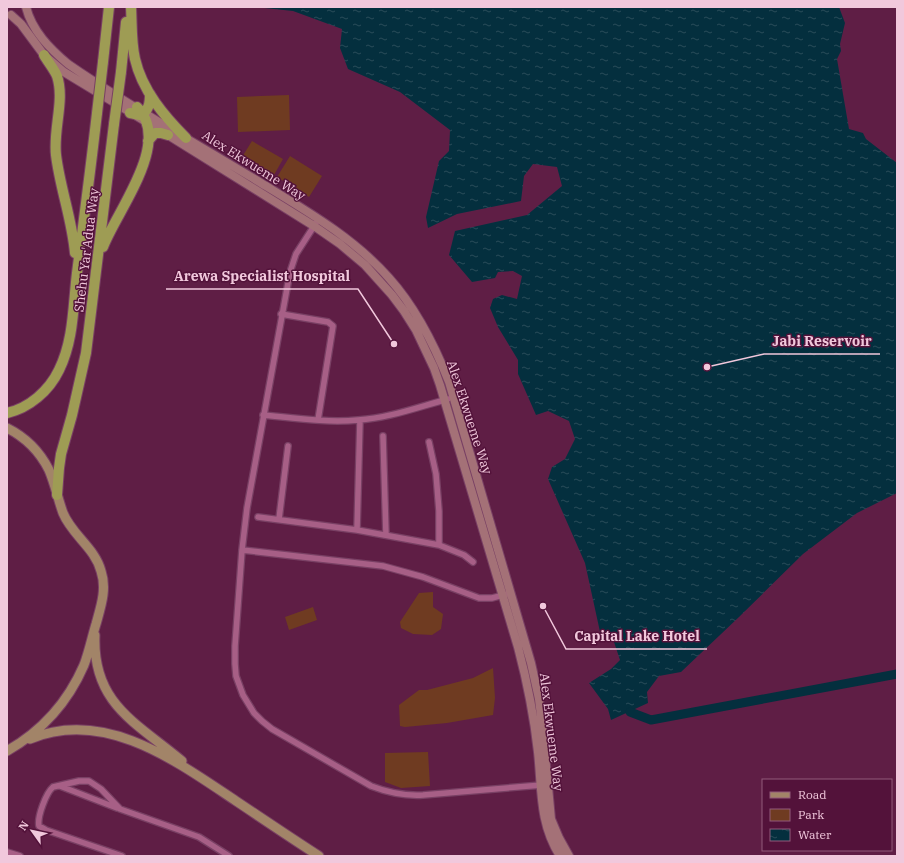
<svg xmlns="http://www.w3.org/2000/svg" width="904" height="863" font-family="'IBM Plex Serif',serif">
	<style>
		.green { fill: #6f3b21 }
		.water { fill: url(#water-ripples) }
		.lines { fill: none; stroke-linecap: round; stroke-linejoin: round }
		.river { stroke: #042f3e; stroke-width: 9 }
		.street-casing { stroke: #794064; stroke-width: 8 }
		.secondary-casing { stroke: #794064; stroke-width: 10 }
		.primary-casing { stroke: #794064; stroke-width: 11 }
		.highway-casing { stroke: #794064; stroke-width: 12 }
		.street { stroke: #a75f86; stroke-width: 5.5 }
		.secondary { stroke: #a47177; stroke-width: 8 }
		.primary { stroke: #a28468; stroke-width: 9 }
		.highway { stroke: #9e9c54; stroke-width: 10 }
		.highway-bridge-casing { stroke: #794064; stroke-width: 12; stroke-linecap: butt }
		.highway-bridge { stroke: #9e9c54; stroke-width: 10 }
		.labels { text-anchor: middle; stroke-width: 3; stroke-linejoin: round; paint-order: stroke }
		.street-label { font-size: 13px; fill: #f1c8dc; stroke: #53123a }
		.leader { fill: none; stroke: #f1c8dc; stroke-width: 1.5 }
		.callout-dot { fill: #f1c8dc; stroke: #53123a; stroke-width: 1.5 }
		.callout-label { font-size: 14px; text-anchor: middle; font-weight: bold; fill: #f1c8dc; stroke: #53123a; stroke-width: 3; stroke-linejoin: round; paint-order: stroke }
	</style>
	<defs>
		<pattern id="water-ripples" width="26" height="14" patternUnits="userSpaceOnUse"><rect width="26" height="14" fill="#042f3e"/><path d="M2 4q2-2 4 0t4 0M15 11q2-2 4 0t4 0" fill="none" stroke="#294c59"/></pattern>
	</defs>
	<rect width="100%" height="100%" fill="#5f1e45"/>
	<path class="green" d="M 289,95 L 290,130 L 238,132 L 237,97 Z
		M 252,141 L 283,159 L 274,175 L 242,157 Z
		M 290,156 L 322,176 L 309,197 L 277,177 Z
		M 433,592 L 433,607 L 443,614 L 441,629 L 432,635 L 413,634 L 401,628 L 400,622 L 419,593 Z
		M 313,607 L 317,620 L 289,630 L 285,617 Z
		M 493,668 L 495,698 L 493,715 L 447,723 L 405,727 L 400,726 L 399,705 L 419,690 L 427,690 L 473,678 Z
		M 428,752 L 430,786 L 401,788 L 385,782 L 385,753 Z"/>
	<path class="water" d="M 255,7 L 839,7 L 845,23 L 840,44 L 841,51 L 837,59 L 849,129 L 863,133 L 866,139 L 897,163 L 897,493 L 857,513 L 803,554 L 739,617 L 681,672 L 659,676 L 647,692 L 648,703 L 611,720 L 608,709 L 589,683 L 611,669 L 620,660 L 614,642 L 608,638 L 602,641 L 585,563 L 548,479 L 552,467 L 565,459 L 575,439 L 569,421 L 548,411 L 536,415 L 518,374 L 518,360 L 498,327 L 490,308 L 493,299 L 502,295 L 517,299 L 522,276 L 513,271 L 498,272 L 495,278 L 472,282 L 449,255 L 455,231 L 527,215 L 562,186 L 557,167 L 533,164 L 524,176 L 521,201 L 457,214 L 428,228 L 426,217 L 439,161 L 449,151 L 450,130 L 400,92 L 348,69 L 340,48 L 342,29 L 293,11 Z"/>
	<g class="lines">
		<path class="river" d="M 630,712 L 651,720 L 897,674"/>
		<g class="street-casing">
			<path id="street" d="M 316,223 L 296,254 L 290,272 L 247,508 L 242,550 L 235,646 L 235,664 L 236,676 L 243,695 L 254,713 L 262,721 L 272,729 L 371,786 C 389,793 405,796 423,795 L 542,785
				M 281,314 L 328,322 L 333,326 L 318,420
				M 263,415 C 294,418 327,423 358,420 C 389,418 418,407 448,399
				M 383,436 L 386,535
				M 429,442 L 436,474 L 439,511 L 439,545
				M 258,517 L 357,530 L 439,545 L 464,555 L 473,562
				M 279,519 L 288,446
				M 357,530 L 360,420
				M 242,550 L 383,566 L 423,577 L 479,598 L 492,598 L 511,593
				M 60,786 L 117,808
				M 7,852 L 20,856
				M 122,856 L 46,830 L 39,826 C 37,817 46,793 53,787 L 79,781 L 89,781 L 101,789 L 120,809 L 199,837 L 229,856"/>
		</g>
		<g class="secondary-casing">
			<path id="secondary" d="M 26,7 C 32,31 50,49 68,64 C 130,107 197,144 261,183 C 305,210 354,238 389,278 C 416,308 434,344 449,382 L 531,663 L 539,699 L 543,733 L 551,819 L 559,838 L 569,856
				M 11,15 L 21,24 L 44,55 L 64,72 L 168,135 L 314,226 L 340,244 L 365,265 L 392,295 L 404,311 L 416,330 L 434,368 L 440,385 L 518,647 C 527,681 534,716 538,752 C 542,789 539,823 560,856"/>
		</g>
		<g class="primary-casing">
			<path id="primary" d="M 7,428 C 25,437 40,452 49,470 C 55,484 58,499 63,513 C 72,535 95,548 101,571 C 107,589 101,606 96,624 C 92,637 89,652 84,665 C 68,702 42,731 7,751
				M 95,635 C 92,704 137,723 182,761
				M 30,739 C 105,708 176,761 236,801 C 263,819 291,838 319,856"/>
		</g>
		<g class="highway-casing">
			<path id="highway" d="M 131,7 C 132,24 131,42 135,59 C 142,90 164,116 186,138
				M 44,55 C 48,62 54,69 57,76 C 65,100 53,129 56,155 C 60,188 72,219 75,253
				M 103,62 L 109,7
				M 121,72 L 126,22
				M 130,113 L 140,115 C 149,111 150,103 150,94
				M 148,141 L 155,133 L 161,133 L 168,135
				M 103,247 C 116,212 173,142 137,107
				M 7,413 C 29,408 49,391 59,370 C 74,340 73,305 77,273 C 84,219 91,166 97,113
				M 57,495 L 59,468 L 61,454 L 72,415 L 86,353 L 114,124"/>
		</g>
		<use href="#street" class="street"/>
		<use href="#secondary" class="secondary"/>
		<use href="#primary" class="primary"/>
		<use href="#highway" class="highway"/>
		<g class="highway-bridge-casing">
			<path id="highway-bridge" d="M 97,113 L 103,62
				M 114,124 L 121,72"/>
		</g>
		<use href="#highway-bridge" class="highway-bridge"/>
	</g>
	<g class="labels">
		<g class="street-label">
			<text transform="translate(254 165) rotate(32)" y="5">Alex Ekwueme Way</text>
			<text transform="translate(86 250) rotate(-83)" y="5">Shehu Yar'Adua Way</text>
			<text transform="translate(470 417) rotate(72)" y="5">Alex Ekwueme Way</text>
			<text transform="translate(552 732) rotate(83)" y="5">Alex Ekwueme Way</text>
		</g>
	</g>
	<path class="leader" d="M394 344L358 289H166M707 367L764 354H880M543 606L566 649H707"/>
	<g class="callout-dot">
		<circle cx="394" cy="344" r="4"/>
		<circle cx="707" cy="367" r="4"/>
		<circle cx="543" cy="606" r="4"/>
	</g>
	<g class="callout-label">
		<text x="262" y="281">Arewa Specialist Hospital</text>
		<text x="822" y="346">Jabi Reservoir</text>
		<text x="637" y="641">Capital Lake Hotel</text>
	</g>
	<rect width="904" height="863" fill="none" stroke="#f1c8dc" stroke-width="16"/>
	<rect x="762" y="779" width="130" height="72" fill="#53123a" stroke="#925b7b"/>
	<rect x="770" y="792" width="20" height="6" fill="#a28468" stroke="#925b7b"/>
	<text x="798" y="799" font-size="12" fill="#f1c8dc">Road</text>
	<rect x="770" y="809" width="20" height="12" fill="#6f3b21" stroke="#925b7b"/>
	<text x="798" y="819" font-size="12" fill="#f1c8dc">Park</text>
	<rect x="770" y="829" width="20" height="12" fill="url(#water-ripples)" stroke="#925b7b"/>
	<text x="798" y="839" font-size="12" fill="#f1c8dc">Water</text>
	<g transform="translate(32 831) rotate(303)" stroke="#53123a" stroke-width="3" paint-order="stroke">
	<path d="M0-3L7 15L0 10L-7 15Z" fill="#f1c8dc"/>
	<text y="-6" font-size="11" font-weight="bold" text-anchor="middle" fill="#f1c8dc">N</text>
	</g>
</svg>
